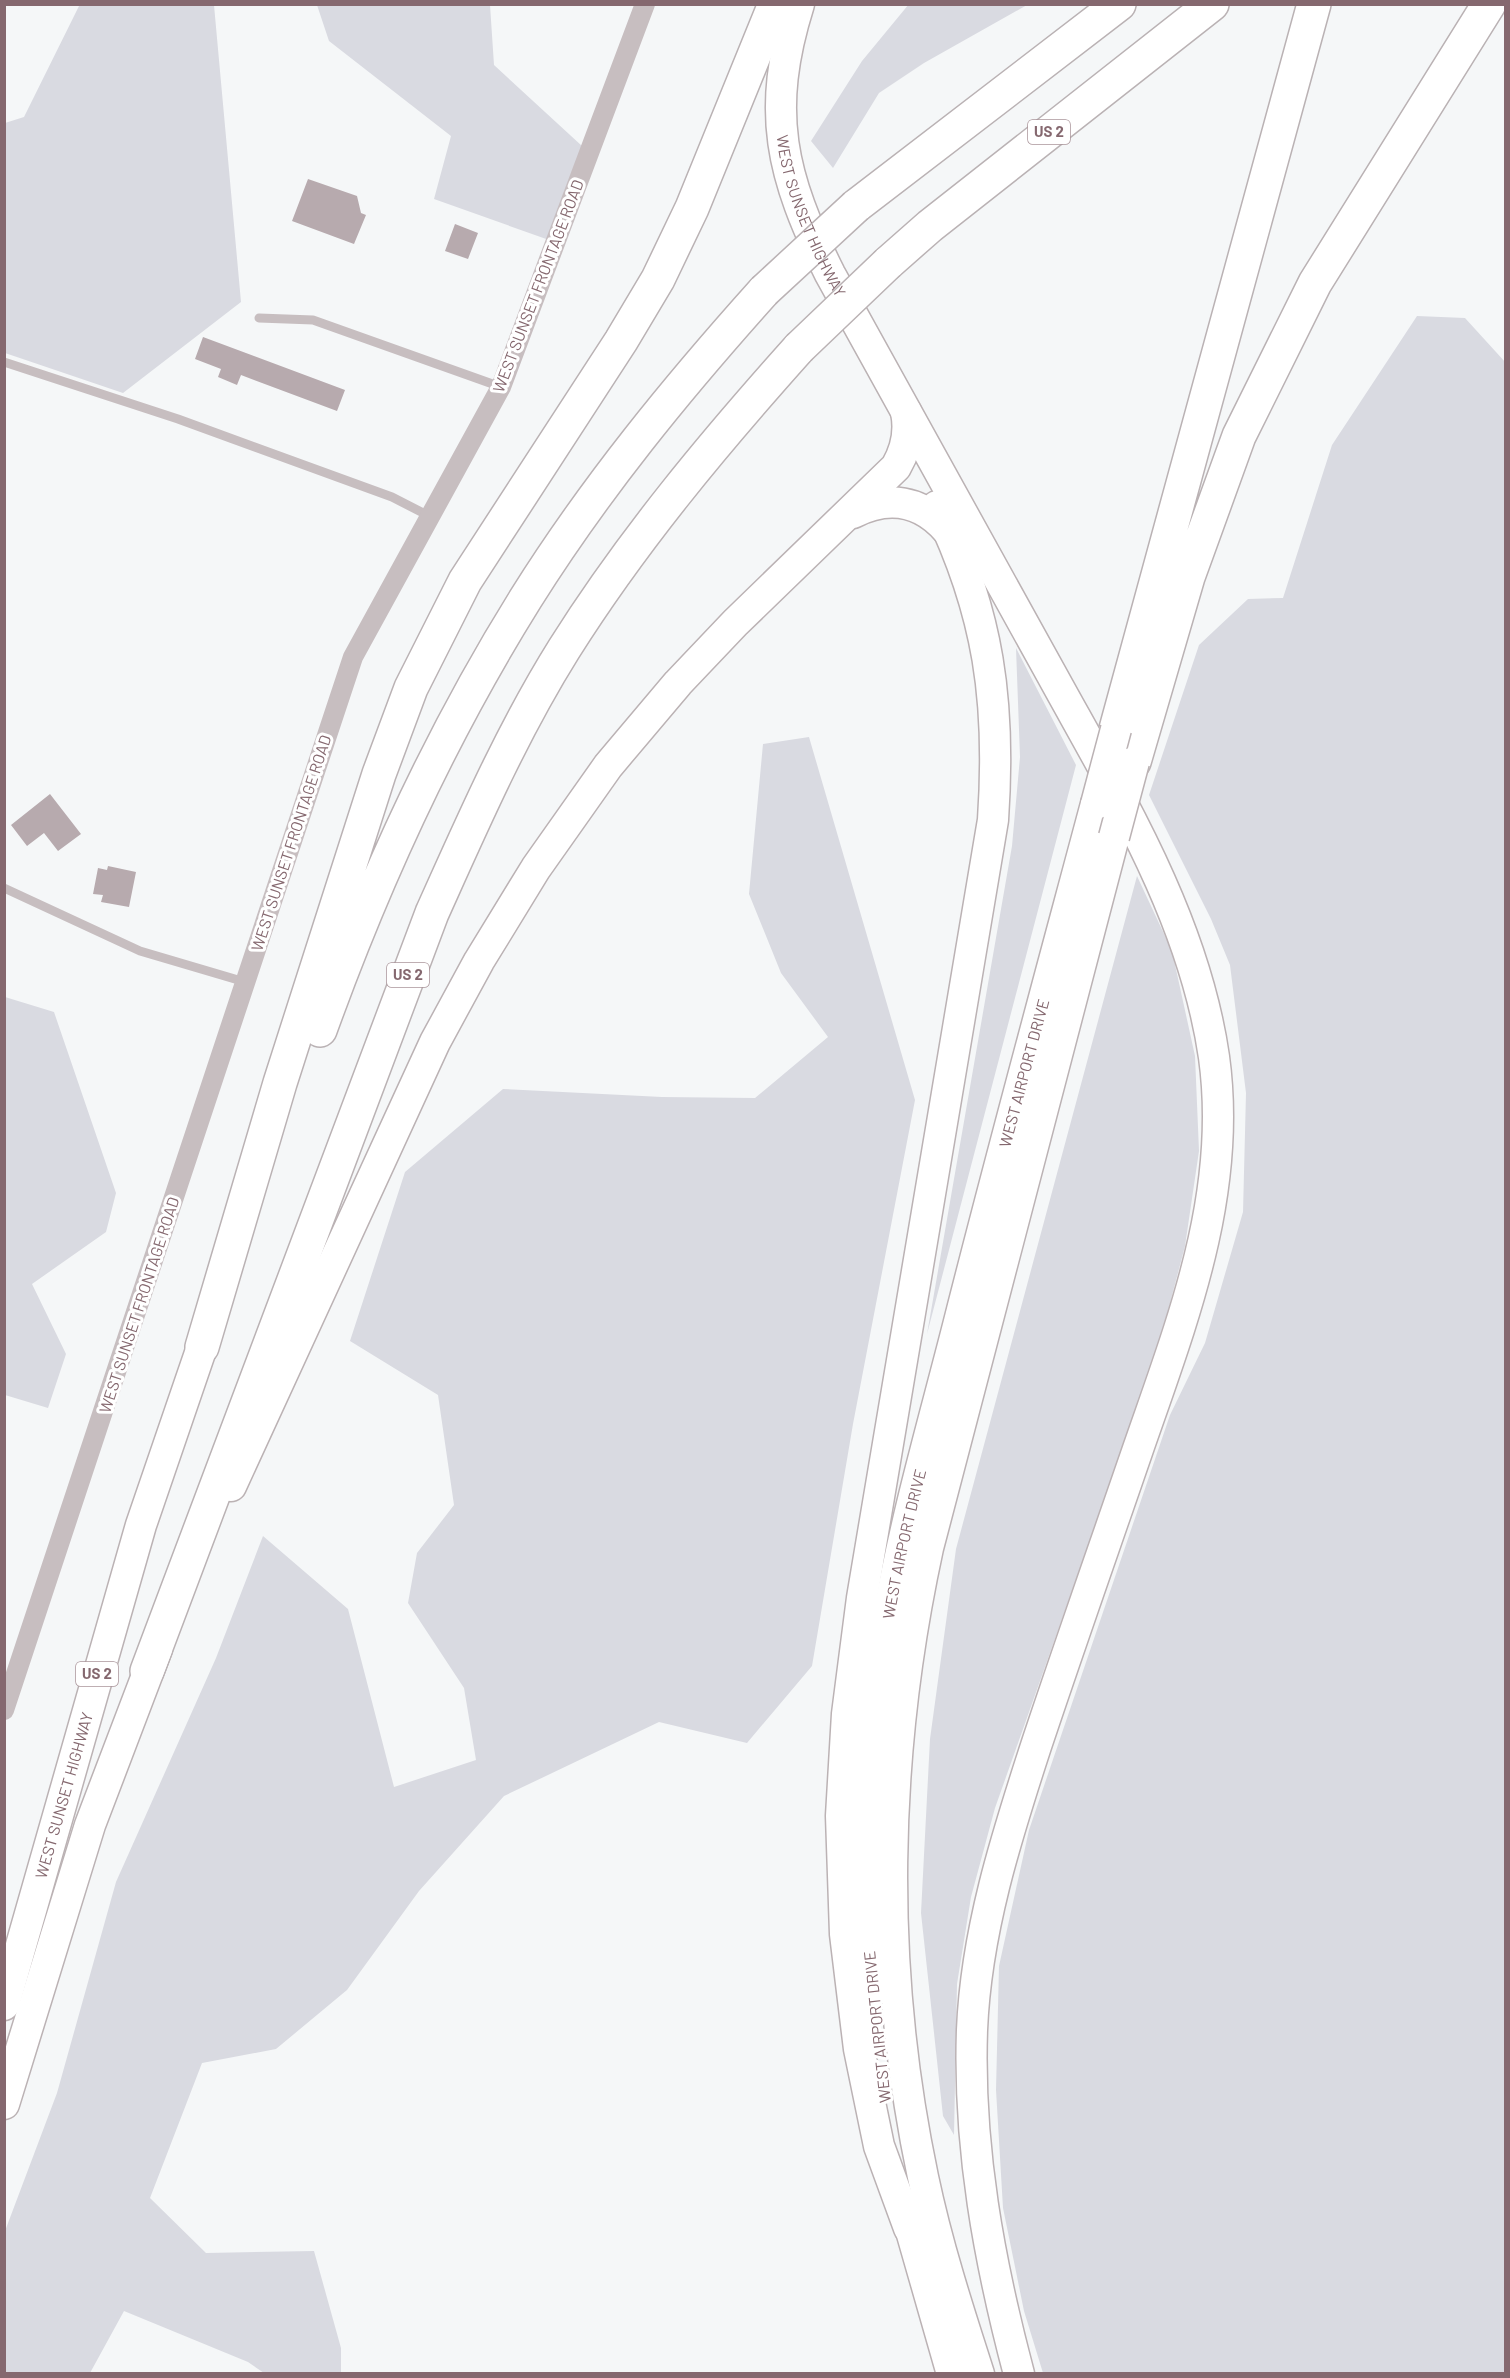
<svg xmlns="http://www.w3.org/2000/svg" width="1510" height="2378" font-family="Barlow,sans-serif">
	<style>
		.green { fill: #d9dae1 }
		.building { fill: #b7aaae }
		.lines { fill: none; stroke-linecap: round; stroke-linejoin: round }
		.primary-casing { stroke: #bbb2b4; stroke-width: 33 }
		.motorway-casing { stroke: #bab2b4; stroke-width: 36 }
		.service { stroke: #c7bec0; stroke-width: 9 }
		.minor { stroke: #c7bec0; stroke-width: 20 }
		.primary { stroke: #fff; stroke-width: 30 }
		.motorway { stroke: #fff; stroke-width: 33 }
		.primary-bridge-casing { stroke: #bbb2b4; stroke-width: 33; stroke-linecap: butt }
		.motorway-bridge-casing { stroke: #bab2b4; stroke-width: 36; stroke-linecap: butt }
		.primary-bridge { stroke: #fff; stroke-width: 30 }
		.motorway-bridge { stroke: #fff; stroke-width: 33 }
		.labels { text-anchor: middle; stroke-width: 6; stroke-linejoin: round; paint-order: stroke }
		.shield { fill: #fff; stroke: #aa959a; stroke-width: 1.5 }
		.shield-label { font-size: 15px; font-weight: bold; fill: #85686f }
		.street-label { font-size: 16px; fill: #85686f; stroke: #fff }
	</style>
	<rect width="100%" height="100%" fill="#f5f7f8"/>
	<path class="green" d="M 80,4 L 214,5 L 241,302 L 123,393 L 5,353 L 5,123 L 24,117 Z
		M 909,4 L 1027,5 L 924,63 L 879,93 L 833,168 L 811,141 L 862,61 Z
		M 317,5 L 490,5 L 494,65 L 582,146 L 549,240 L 434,199 L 451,136 L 329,41 Z
		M 1417,316 L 1465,318 L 1506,363 L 1505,2373 L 1043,2373 L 1024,2311 L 1003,2208 L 996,2090 L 999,1966 L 1029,1830 L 1170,1415 L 1205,1343 L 1243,1212 L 1246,1093 L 1230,965 L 1211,919 L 1149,795 L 1199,645 L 1248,599 L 1283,598 L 1332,445 Z
		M 1016,648 L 1076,765 L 927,1334 L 1012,846 L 1020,757 Z
		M 809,737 L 915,1100 L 853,1424 L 812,1666 L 747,1743 L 659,1722 L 504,1796 L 419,1891 L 347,1990 L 276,2049 L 202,2063 L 150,2198 L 206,2253 L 314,2251 L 341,2348 L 341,2373 L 264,2373 L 248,2362 L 124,2311 L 90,2373 L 5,2373 L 5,2231 L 57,2093 L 116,1882 L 216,1658 L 263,1536 L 348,1609 L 394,1787 L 476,1760 L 464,1688 L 408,1603 L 417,1553 L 454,1505 L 438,1395 L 350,1341 L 405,1172 L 503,1089 L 662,1097 L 755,1098 L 828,1037 L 781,973 L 749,894 L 763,744 Z
		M 1137,876 L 1172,951 L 1195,1056 L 1199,1151 L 1185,1246 L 1159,1345 L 995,1808 L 971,1897 L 957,1984 L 954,2135 L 943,2116 L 921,1913 L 930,1739 L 956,1549 Z
		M 5,997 L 54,1012 L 116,1193 L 106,1232 L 32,1284 L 66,1354 L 48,1408 L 5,1395 Z"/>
	<path class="building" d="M 308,179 L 357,196 L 361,213 L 366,215 L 354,244 L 292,221 Z
		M 455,224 L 478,233 L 468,259 L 445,251 Z
		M 203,337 L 345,390 L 337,411 L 241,375 L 237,385 L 218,377 L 221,369 L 195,359 Z
		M 50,794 L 81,834 L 58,851 L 44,833 L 27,846 L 11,825 Z
		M 108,866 L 136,872 L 129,907 L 101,902 L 103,895 L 93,894 L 98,868 L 107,870 Z"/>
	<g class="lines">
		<g class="primary-casing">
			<g id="primary">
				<path id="s1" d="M 799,4 C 765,112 781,176 830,274 C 904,409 979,542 1053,677 C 1119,797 1194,919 1214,1057 C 1233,1194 1182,1322 1138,1449 C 1104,1548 1069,1647 1036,1746 C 1006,1838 976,1932 972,2030 C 968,2147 989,2261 1019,2374"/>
				<path d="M 853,513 C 888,495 921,500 947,530"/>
				<path d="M 231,1486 L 435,1042 L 479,961 L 536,868 L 608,766 L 678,683 L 735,623 L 896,467 C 906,450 910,432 906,412"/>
				<path id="s2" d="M 871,1988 C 862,1862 867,1737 889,1612 C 907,1510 937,1410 962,1310 C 1005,1141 1051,972 1096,804"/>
				<path id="s3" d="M 4,2005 L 141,1525 L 202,1347"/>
				<path d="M 4,2104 L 90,1825 L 157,1649"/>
				<path d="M 905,2210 L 952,2374"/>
				<path d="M 909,2228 L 879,2146 L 859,2049 L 845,1934 L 841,1816 L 847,1714 L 862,1598 L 993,820 C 1001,702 989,613 937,506"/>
				<path d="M 979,2374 C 958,2309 937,2244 923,2177 C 879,1969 883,1755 928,1548 L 1114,837"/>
			</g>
		</g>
		<g class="motorway-casing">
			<path id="motorway" d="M 856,206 L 1119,4
				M 888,263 L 930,226 L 1212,4
				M 1116,729 L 1314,4
				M 1134,762 L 1188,577 L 1239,436 L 1315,283 L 1489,4
				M 320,1030 C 374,880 441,734 526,598 C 595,488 677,388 764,291
				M 202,1347 L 280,1083 L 379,774 L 411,688 L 465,581 L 621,341 L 658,279 L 692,208 L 775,4
				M 147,1671 L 432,913 C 472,824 512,732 564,649 C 632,541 714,443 799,348"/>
		</g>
		<path class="service" d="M 259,318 L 313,320 L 501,387
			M 4,362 L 178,419 L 392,497 L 431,517
			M 4,888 L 140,951 L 245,982"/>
		<path class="minor" d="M 4,1710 L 353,657 L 501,387 L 645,4"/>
		<use href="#primary" class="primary"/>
		<use href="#motorway" class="motorway"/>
		<g class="primary-bridge-casing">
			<path id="primary-bridge" d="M 1096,804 L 1116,729
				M 1114,837 L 1134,762"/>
		</g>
		<g class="motorway-bridge-casing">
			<path id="motorway-bridge" d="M 764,291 L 856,206
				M 799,348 L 888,263"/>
		</g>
		<use href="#primary-bridge" class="primary-bridge"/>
		<use href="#motorway-bridge" class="motorway-bridge"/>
	</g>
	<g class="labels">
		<g class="shield">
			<rect x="1028" y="120" width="42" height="24" rx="4.5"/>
			<rect x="387" y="963" width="42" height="24" rx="4.5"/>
			<rect x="76" y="1662" width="42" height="24" rx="4.5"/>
		</g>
		<g class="shield-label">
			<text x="1049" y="137">US 2</text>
			<text x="408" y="980">US 2</text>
			<text x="97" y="1679">US 2</text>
		</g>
		<g class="street-label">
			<text dy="6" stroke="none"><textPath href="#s1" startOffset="219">WEST SUNSET HIGHWAY</textPath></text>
			<text transform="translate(538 286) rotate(-69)" y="6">WEST SUNSET FRONTAGE ROAD</text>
			<text transform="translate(291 843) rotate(-72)" y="6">WEST SUNSET FRONTAGE ROAD</text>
			<text dy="6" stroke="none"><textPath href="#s2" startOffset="933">WEST AIRPORT DRIVE</textPath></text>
			<text transform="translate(139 1305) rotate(-72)" y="6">WEST SUNSET FRONTAGE ROAD</text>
			<text dy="6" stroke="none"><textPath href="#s2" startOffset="447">WEST AIRPORT DRIVE</textPath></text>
			<text dy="6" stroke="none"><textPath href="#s3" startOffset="218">WEST SUNSET HIGHWAY</textPath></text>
			<text transform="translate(877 2027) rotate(-96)" y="6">WEST AIRPORT DRIVE</text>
		</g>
	</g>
	<rect width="1510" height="2378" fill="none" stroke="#85686f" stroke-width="12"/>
</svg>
